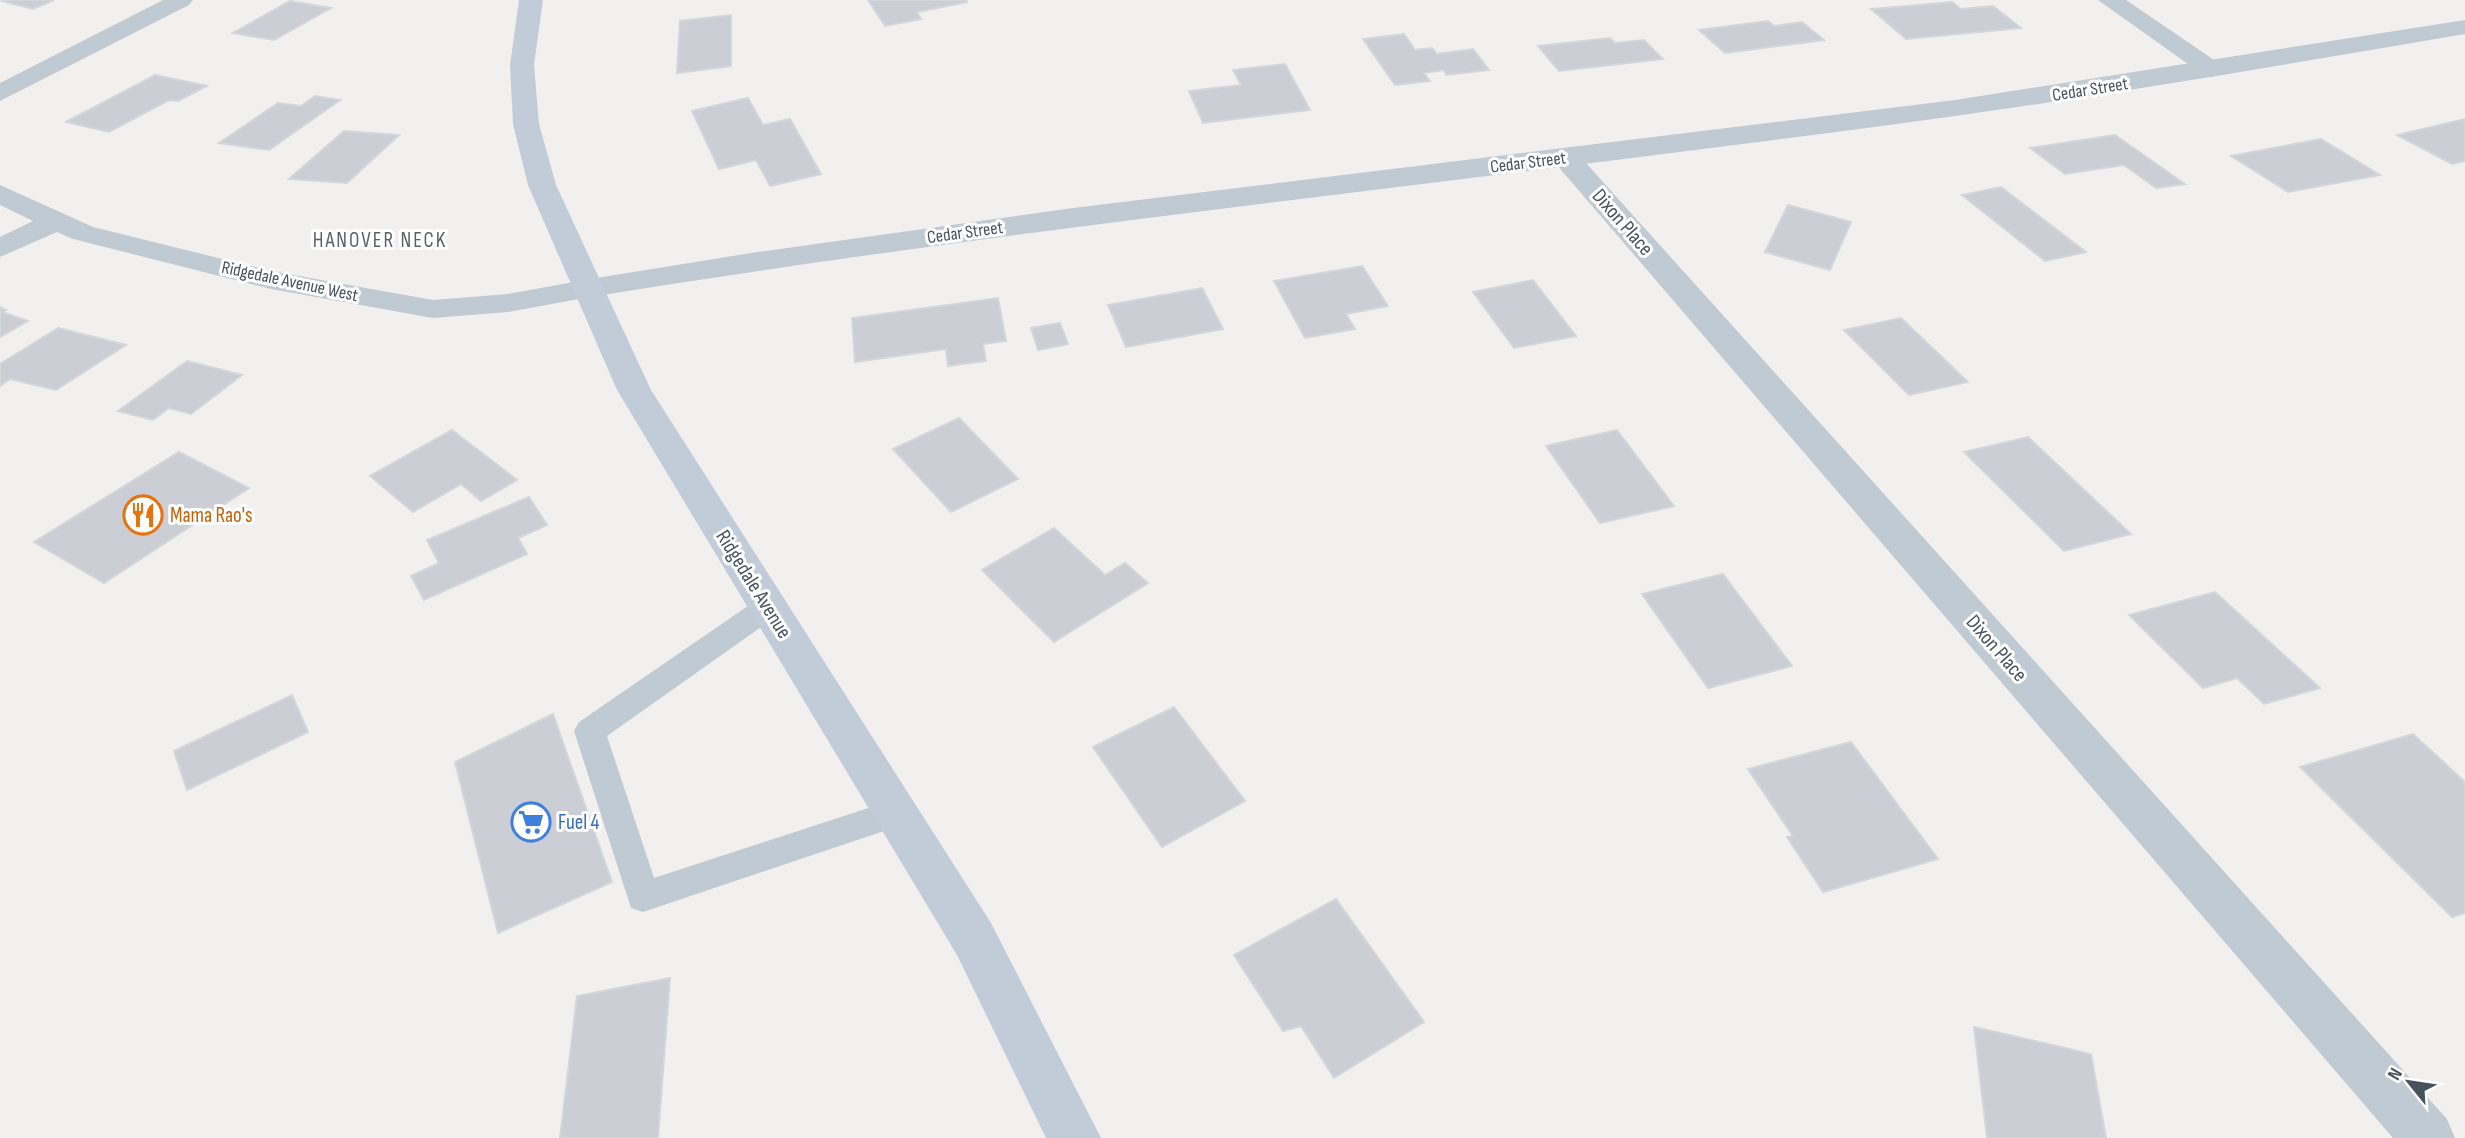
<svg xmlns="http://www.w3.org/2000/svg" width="2465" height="1138" font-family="'Sofia Sans Condensed',sans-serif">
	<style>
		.building { fill: #cbced5; stroke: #d3d6db; stroke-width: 2 }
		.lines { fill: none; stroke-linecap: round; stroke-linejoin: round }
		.service { fill: #c0cad2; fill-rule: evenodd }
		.minor { fill: #c0cad2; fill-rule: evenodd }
		.tertiary { fill: #c0cad2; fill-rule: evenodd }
		.secondary { fill: #c2ccd9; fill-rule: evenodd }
		.labels { text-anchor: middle; stroke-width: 6; stroke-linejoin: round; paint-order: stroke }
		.far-street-label { font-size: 18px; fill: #47525d; stroke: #fff }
		.street-label { font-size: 21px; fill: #47525d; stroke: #fff }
		.far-quarter-label { font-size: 21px; letter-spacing: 2px; fill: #5c6065; stroke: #fff }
		.food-label { font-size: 21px; fill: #c56008; stroke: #fff; text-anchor: start }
		.shop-label { font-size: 21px; fill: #366cbe; stroke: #fff; text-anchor: start }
	</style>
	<rect width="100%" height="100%" fill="#f2f0ef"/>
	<path class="building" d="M 5,0 L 54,0 L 33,9 L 2,1 Z
		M 868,0 L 966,0 L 967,2 L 917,12 L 921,19 L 885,26 Z
		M 290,1 L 331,8 L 274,40 L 233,33 Z
		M 1952,2 L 1961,9 L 1993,6 L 2021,28 L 1906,39 L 1871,9 Z
		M 731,15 L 731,66 L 677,73 L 680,21 Z
		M 1768,21 L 1774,26 L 1802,22 L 1824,40 L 1725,53 L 1699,30 Z
		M 1404,34 L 1415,50 L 1432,48 L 1437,54 L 1473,49 L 1489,70 L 1446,75 L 1444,70 L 1424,73 L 1430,81 L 1395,85 L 1363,39 Z
		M 1610,38 L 1615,43 L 1644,40 L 1663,59 L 1559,71 L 1538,46 Z
		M 1285,64 L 1310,110 L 1203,123 L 1189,91 L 1241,85 L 1233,70 Z
		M 155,75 L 207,86 L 178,101 L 169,100 L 109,132 L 66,122 Z
		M 315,96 L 340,100 L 269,150 L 219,143 L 278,103 L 301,106 Z
		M 748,98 L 763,125 L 790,119 L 821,174 L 770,186 L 756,160 L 719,169 L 692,111 Z
		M 2465,119 L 2465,161 L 2452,164 L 2397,135 Z
		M 344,131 L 399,135 L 347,183 L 289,179 Z
		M 2115,135 L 2185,184 L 2156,188 L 2124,165 L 2065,174 L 2030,148 Z
		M 2321,139 L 2380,175 L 2288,192 L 2231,156 Z
		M 2001,187 L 2086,252 L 2045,261 L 1962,195 Z
		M 1788,205 L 1851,222 L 1830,270 L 1765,252 Z
		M 1362,266 L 1388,306 L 1346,314 L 1355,329 L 1305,338 L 1274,281 Z
		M 1533,280 L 1576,336 L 1514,348 L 1473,292 Z
		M 1202,288 L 1223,329 L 1126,347 L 1108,305 Z
		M 998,298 L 1006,341 L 983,344 L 986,361 L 948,366 L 946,349 L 855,362 L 852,318 Z
		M 0,307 L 6,310 L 2,312 L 28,321 L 0,337 Z
		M 1901,318 L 1968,382 L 1909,395 L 1844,330 Z
		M 1060,323 L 1068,344 L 1038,350 L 1031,328 Z
		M 58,328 L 126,345 L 56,390 L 10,379 L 0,386 L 0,364 Z
		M 187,361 L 242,375 L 191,414 L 169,408 L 153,420 L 118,411 Z
		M 959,418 L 1018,479 L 951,512 L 893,449 Z
		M 452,430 L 517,480 L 481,501 L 461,484 L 413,512 L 370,476 Z
		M 1617,430 L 1674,506 L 1600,523 L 1546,446 Z
		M 2028,437 L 2131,534 L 2064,551 L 1964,452 Z
		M 179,452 L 249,488 L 104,583 L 34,542 Z
		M 529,497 L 547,525 L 518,538 L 527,554 L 424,600 L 411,576 L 439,563 L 427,540 Z
		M 1054,528 L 1105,575 L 1125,563 L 1148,583 L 1054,642 L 982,570 Z
		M 1723,574 L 1792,666 L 1708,688 L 1642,594 Z
		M 2215,592 L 2320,688 L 2264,704 L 2237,678 L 2203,688 L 2129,615 Z
		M 292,695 L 308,732 L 187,790 L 174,751 Z
		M 1174,707 L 1245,801 L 1162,847 L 1093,747 Z
		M 553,714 L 612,882 L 498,933 L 455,762 Z
		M 2413,734 L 2465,782 L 2465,913 L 2452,917 L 2300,767 Z
		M 1851,742 L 1938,859 L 1823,892 L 1787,837 L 1793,836 L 1748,769 Z
		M 1336,899 L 1424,1022 L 1334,1078 L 1301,1026 L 1283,1031 L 1234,955 Z
		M 670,978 L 658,1138 L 560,1138 L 577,996 Z
		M 1974,1027 L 2091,1054 L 2106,1138 L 1987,1138 Z"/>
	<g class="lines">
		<path class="service" d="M 768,596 L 778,599 L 782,607 L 778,615 L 607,736 L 654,878 L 896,799 L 908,803 L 912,813 L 908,823 L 643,912 L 631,908 L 574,731 L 579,722 L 758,599 Z"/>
		<path class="minor" d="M 163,0 L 193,0 L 189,5 L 0,101 L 0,83 Z
			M 2098,0 L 2126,0 L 2220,64 L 2224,69 L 2220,74 L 2211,77 L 2202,74 Z
			M 1566,150 L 1576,152 L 2447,1119 L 2455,1138 L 2393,1138 L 1556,164 L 1552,158 L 1556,152 Z
			M 0,185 L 93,227 L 271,271 L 433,300 L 508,294 L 590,279 L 601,281 L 605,288 L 601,295 L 508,312 L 433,318 L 271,289 L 73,239 L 57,232 L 0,257 L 0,237 L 33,221 L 0,205 Z"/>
		<path class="tertiary" d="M 2465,20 L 2465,34 C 2293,63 2121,93 1948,117 C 1496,179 1041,224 590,297 L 579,295 L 575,288 L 579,281 L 590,279 L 751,253 L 1073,208 L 1955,100 Z"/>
		<path class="secondary" d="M 519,0 L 543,0 L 534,65 L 539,124 L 556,185 L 651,390 L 991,923 L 1101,1138 L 1046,1138 L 957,955 L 617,390 L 528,185 L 513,124 L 510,65 Z"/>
	</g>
	<defs>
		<g id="restaurant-ring" transform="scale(2.0125)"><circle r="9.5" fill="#fff" stroke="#e8710a" stroke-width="1.5"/><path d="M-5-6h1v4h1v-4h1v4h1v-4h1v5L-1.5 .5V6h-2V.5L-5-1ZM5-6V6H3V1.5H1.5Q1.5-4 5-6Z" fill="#e8710a"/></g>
		<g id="supermarket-ring" transform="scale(2.0125)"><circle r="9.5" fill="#fff" stroke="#3f7fe0" stroke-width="1.5"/><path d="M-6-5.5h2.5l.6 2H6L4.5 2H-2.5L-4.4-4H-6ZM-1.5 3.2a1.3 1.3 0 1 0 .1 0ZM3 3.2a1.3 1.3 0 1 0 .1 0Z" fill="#3f7fe0"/></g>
	</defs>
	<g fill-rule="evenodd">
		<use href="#restaurant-ring" x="143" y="515"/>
		<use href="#supermarket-ring" x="531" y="822"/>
	</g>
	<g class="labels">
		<g class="far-street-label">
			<text transform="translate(2090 89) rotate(-9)" y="6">Cedar Street</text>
			<text transform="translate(1528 162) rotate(-7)" y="6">Cedar Street</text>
			<text transform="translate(965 232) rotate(-8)" y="6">Cedar Street</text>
			<text transform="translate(290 281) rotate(12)" y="6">Ridgedale Avenue West</text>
		</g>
		<g class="street-label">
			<text transform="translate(1623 222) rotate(49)" y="7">Dixon Place</text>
			<text transform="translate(754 584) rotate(58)" y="7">Ridgedale Avenue</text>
			<text transform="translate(1997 648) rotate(49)" y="7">Dixon Place</text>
		</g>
		<g class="far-quarter-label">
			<text x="380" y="247">HANOVER NECK</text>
		</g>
		<g class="food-label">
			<text x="170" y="522">Mama Rao's</text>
		</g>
		<g class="shop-label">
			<text x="558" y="829">Fuel 4</text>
		</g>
	</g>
	<g transform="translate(2409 1082) rotate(300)" stroke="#ffffff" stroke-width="5" paint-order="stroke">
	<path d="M0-5L12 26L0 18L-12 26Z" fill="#47525d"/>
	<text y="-10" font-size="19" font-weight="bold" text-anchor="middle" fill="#47525d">N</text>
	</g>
</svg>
